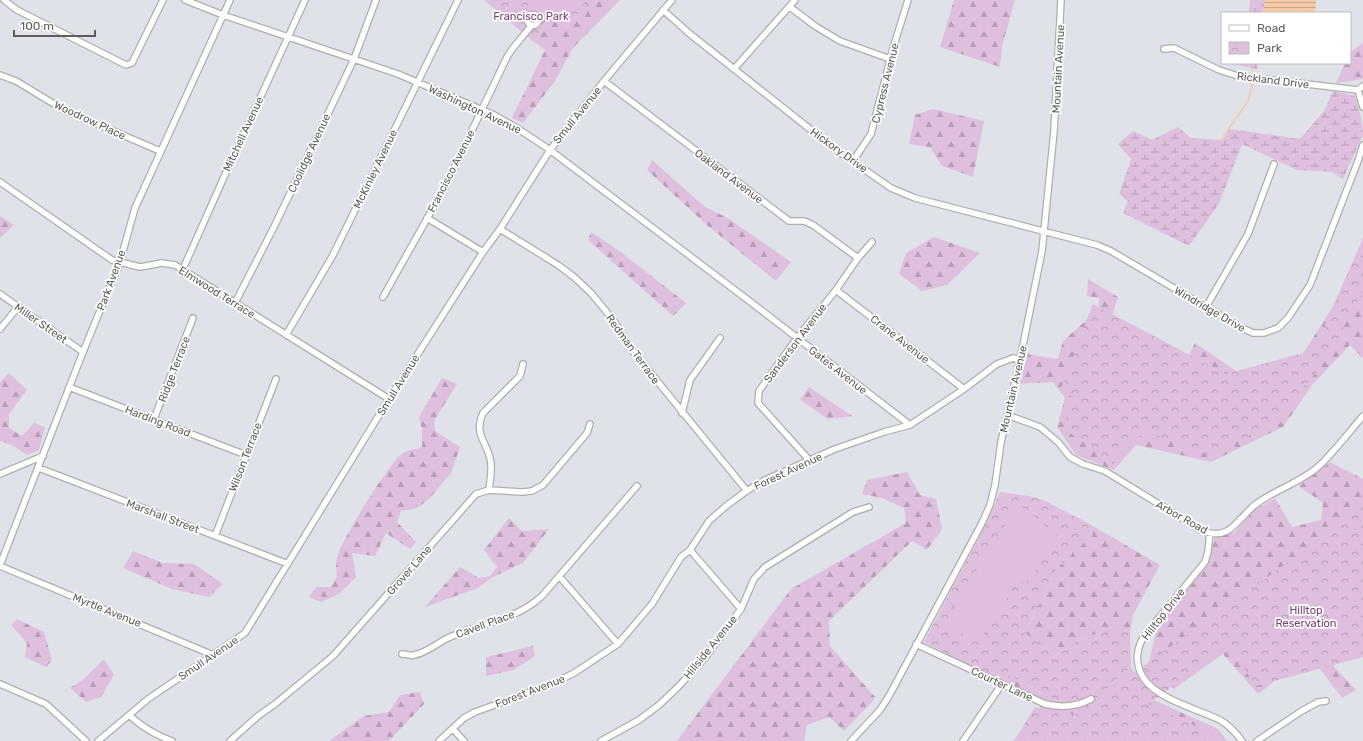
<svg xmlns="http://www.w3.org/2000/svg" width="1363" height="741" font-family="Rubik,sans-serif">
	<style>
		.forest { fill: url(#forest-firs) }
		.wetland { fill: url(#wetland-marsh) }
		.park { fill: url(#park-crowns) }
		.garden { fill: #dfbfde }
		.water { fill: url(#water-rules) }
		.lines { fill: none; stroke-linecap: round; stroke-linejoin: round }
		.stream { stroke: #f4cba6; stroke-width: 1.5 }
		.minor-casing { stroke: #afaeaa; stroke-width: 8 }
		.minor { stroke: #fff; stroke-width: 5.5 }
		.labels { text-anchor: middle; stroke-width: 3.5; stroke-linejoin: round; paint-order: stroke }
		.park-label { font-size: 11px; fill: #7a3c75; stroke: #fff }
		.street-label { font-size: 11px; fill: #5f5d59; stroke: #fff }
	</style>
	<defs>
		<pattern id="forest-firs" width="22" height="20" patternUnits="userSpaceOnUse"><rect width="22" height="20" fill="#dfbfde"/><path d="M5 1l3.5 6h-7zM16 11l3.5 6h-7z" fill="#b89eb7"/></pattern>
		<pattern id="wetland-marsh" width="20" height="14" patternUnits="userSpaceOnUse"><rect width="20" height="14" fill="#dfbfde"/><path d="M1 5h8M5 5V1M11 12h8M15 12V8" fill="none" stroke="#b89eb7"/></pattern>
		<pattern id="park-crowns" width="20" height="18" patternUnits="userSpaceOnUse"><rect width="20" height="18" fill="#dfbfde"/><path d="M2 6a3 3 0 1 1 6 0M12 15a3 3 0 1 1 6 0" fill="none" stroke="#b89eb7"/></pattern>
		<pattern id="water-rules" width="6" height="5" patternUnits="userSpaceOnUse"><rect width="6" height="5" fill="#f4cba6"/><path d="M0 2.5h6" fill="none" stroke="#c9a88a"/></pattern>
	</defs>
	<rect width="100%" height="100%" fill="#e0e2ea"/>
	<path class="forest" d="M 597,0 L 620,0 L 573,48 L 555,81 L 523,123 L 512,118 L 545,50 L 534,42 L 551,16 L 582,14 Z
		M 954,0 L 1015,0 L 1002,46 L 1000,67 L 940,47 Z
		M 1363,43 L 1363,79 L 1336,83 L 1345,63 L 1350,63 L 1350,53 Z
		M 933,109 L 984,121 L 973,177 L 942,166 L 930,147 L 909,144 L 915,115 Z
		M 652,160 L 705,207 L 726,217 L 791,262 L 776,281 L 708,226 L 647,170 Z
		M 0,216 L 14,225 L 0,238 Z
		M 591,232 L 622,253 L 686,303 L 673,316 L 588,240 Z
		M 934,237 L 980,253 L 947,285 L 922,291 L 899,274 L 906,253 Z
		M 1363,259 L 1363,358 L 1350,345 L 1313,384 L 1283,427 L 1211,462 L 1136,445 L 1114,470 L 1076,455 L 1057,427 L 1065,398 L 1053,382 L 1019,384 L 1028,354 L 1058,359 L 1063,341 L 1099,309 L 1099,298 L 1087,296 L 1088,279 L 1118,297 L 1095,373 L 1176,380 L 1195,343 L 1245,377 L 1297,363 Z
		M 9,373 L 27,390 L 9,414 L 9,428 L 22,436 L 34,423 L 45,427 L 39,450 L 27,455 L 12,445 L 0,441 L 0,382 Z
		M 442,378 L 457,384 L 434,421 L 435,431 L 460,447 L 451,473 L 429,499 L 417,508 L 401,511 L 397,522 L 416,542 L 410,549 L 386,533 L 375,556 L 352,553 L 356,577 L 339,594 L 321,602 L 309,597 L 316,587 L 331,587 C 341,573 334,572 337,558 C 340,542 389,463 402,454 C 407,450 416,449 422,447 L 422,429 L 419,417 Z
		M 809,387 L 852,416 L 828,419 L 800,400 Z
		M 1330,462 L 1363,479 L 1363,555 L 1324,656 L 1356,690 L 1342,698 L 1314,661 L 1301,661 L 1258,694 L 1223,654 L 1174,689 L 1148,667 L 1157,627 L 1206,567 L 1215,538 L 1235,532 L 1253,511 L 1275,498 L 1292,527 L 1321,520 L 1323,503 L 1299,486 Z
		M 907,472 L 920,495 L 936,499 L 942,529 L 927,550 L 912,541 L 829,621 L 830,646 L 875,697 L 873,701 L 844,731 L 829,717 L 807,725 L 804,741 L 677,741 L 791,589 L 906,523 L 904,508 L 882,498 L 862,494 L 867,480 Z
		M 509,518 L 522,531 L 549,529 L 523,563 L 491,578 L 478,588 L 425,607 L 460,567 L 479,578 L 490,576 L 497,567 L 484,550 Z
		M 1086,522 L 1160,565 L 1133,615 L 1130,632 L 1117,626 L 1075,642 L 1056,656 L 1025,633 L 1057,568 L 1093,535 Z
		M 133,551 L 163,563 L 194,564 L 223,584 L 209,597 L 172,589 L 123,568 Z
		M 17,619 L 44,632 L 52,660 L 46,667 L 25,657 L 27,643 L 11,625 Z
		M 533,646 L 535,656 L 514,670 L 486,676 L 486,657 Z
		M 104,659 L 114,675 L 101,697 L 86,702 L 70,688 L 84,679 Z
		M 1131,667 L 1156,701 L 1218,729 L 1227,741 L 1018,741 L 1043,702 L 1003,682 L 1009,675 L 1069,708 L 1085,707 Z
		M 420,692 L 424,704 L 389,741 L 329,741 L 364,716 L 389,712 L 400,695 Z"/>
	<path class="wetland" d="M 1250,0 L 1265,0 L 1263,13 L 1249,13 Z
		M 1229,63 L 1258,63 L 1257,69 Z
		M 1333,91 L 1355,96 C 1359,109 1363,121 1363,135 L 1343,179 L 1332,172 L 1297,170 L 1242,144 L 1219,204 L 1189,246 L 1123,213 L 1128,201 L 1119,194 L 1131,159 L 1118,144 L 1133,131 L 1152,140 L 1178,127 L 1191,138 L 1223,140 L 1229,129 L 1300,139 L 1324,111 Z"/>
	<path class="park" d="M 484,0 L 597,0 L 582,14 L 551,16 L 534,42 Z
		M 1363,238 L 1363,291 L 1326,360 L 1274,424 L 1209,455 L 1145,431 L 1113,464 L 1063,428 L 1073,398 L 1061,388 L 1093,304 L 1226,374 L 1314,350 Z
		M 1000,492 L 1029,496 L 1043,500 L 1086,522 L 1093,535 L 1057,568 L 1025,633 L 1056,656 L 1075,642 L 1117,626 L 1130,632 L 1131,667 L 1086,707 L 1322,538 L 1363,503 L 1363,657 L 1256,686 L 1228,645 L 1149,704 L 1212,734 L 1216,741 L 1014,741 L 1035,707 L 1075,715 L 1086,707 L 1069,708 L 1009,675 L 1003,682 L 924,642 L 982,532 Z"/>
	<path class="garden" d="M 535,0 L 588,0 C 571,15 551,16 533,3 Z
		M 1017,503 L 1061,538 L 1025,583 L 1019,578 L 987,632 L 984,630 L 984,635 L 978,643 L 944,624 L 998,535 L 1002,537 C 1005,524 1009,514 1017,503 Z"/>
	<path class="water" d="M 1265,0 L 1316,0 L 1315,13 L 1263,13 Z"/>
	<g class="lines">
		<path class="stream" d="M 1252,68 L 1252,73
			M 1221,140 L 1248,101 L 1253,83"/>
		<g class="minor-casing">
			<path id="minor" d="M 4,0 L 17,10 L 126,65 L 132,63 L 163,0
				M 185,0 L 223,15 L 398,74 L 494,115 L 517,128 L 550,150 L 748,300 L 910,425
				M 790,7 L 815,26 L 840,41 L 890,59
				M 663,10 L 690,34 L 835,149 L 891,188 L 915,198 L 1097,245 L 1111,251 L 1240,327 L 1253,333 L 1264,333 L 1278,328 L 1288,318 L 1310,285 L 1358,161 L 1363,145
				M527.5 20a5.5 5.5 0 1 1 11 0a5.5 5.5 0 1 1-11 0Z
				M 1164,49 L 1174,48 L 1219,70 L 1238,76 L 1358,90 L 1363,86
				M 734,69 L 795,0
				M 0,75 L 16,81 L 64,110 L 160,151
				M 604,81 L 789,221 L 804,221 L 813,225 L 858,258
				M 1358,90 L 1363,107
				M 853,161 L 871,134 L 894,45 L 908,0
				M 0,182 L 112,260 L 140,267 L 162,263 L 175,265 L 389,399
				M 427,218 L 483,252
				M 500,229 L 558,265 L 574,277 L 591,293 L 614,321 L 631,349 L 747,491
				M 183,269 L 228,168 L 305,0
				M 836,290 L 964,389
				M 0,294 L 83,352
				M 383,297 L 446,185 L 507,57 L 513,48 L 532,25
				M 235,303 L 274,227 L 354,59 L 376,0
				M 1206,307 L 1248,234 L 1274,164
				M 0,329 L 18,307
				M 286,335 L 333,255 L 458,0
				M 69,387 L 246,455
				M 682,413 L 690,380 L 720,338
				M 1007,415 L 1040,427 L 1058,442 L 1070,457 L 1083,464 L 1105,471 L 1201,530 C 1209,534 1219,535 1227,531 C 1235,527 1248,510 1256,504 C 1276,489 1302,482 1319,466 C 1335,451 1349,432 1363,416
				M 154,419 L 193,318
				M 810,461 L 758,403 L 759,391 L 766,381 L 797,338 L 836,290 L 858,258 L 872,242
				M 39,468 L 288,564
				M 0,474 L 43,456
				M 489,490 C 490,480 493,468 490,458 C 485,440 474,433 483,413 L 520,376 L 523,364
				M 1210,533 L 1208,551 L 1205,562 L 1145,635 C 1139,644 1136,654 1138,664 C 1143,697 1194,707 1220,720 C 1229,725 1236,733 1242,741
				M 215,536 L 276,379
				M 690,550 L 741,609
				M 0,565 L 83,352 L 120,262 L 135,208 L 230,0
				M 0,566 L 213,655
				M 559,576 L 618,644
				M 916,644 L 1045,704 C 1061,708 1076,707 1091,699
				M 402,654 C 406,654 410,656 414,655 C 427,653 438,642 450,637 C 481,624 516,620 542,596 L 637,486
				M 0,684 L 46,704 L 86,741
				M 129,715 C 142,727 155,735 172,741
				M 453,729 L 464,741
				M 98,741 L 148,699 L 245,633 L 389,399 L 483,252 L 500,229 L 550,150 L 604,81 L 672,0
				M 230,741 L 258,716 L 275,704 L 333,656 L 476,494 L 489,490 L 522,492 L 532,491 L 543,485 L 587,433 L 590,424
				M 439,741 L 464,718 L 475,712 L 550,685 L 574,673 L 618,644 L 652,604 L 681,557 L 690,550 L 709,521 L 726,506 L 745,492 L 765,480 L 835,449 L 884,432 L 910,425 L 964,389 L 997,364 L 1013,358 L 1020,360
				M 601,741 L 639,720 L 659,705 L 679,686 L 708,654 L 741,609 L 754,579 L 765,567 L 853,512 L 869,507
				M 851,741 L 880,710 L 889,696 L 982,523 L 990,505 L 995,485 L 1001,442 L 1020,360 L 1042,251 L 1054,131 L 1061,0
				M 963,741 L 1002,684
				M 1257,741 L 1300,712 L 1318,702 L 1326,701"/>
		</g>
		<use href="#minor" class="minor"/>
	</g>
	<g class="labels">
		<g class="park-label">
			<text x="531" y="20">Francisco Park</text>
			<text x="1306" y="614">Hilltop<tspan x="1306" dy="13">Reservation</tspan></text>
		</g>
		<g class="street-label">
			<text transform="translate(1058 69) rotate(-87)" y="4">Mountain Avenue</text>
			<text transform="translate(1273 80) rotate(7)" y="4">Rickland Drive</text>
			<text transform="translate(885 83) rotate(-76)" y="4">Cypress Avenue</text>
			<text transform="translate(475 109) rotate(25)" y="4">Washington Avenue</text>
			<text transform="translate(577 115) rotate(-51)" y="4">Smull Avenue</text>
			<text transform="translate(90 120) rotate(25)" y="4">Woodrow Place</text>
			<text transform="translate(243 134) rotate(-65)" y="4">Mitchell Avenue</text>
			<text transform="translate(839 150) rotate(36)" y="4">Hickory Drive</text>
			<text transform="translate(309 153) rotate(-65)" y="4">Coolidge Avenue</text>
			<text transform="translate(375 169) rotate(-64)" y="4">McKinley Avenue</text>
			<text transform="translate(451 171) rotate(-63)" y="4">Francisco Avenue</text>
			<text transform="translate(729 176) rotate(37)" y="4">Oakland Avenue</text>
			<text transform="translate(111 280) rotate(-70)" y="4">Park Avenue</text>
			<text transform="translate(217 292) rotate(32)" y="4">Elmwood Terrace</text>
			<text transform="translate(1210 309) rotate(30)" y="4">Windridge Drive</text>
			<text transform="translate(41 323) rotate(35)" y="4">Miller Street</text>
			<text transform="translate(900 339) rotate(38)" y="4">Crane Avenue</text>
			<text transform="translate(795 343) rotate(-53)" y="4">Sanderson Avenue</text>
			<text transform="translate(633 349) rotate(54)" y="4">Redman Terrace</text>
			<text transform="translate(174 369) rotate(-69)" y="4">Ridge Terrace</text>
			<text transform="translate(838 370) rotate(38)" y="4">Gates Avenue</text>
			<text transform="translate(398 385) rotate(-58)" y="4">Smull Avenue</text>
			<text transform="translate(1013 389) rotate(-77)" y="4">Mountain Avenue</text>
			<text transform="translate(158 421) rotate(21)" y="4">Harding Road</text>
			<text transform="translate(245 457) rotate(-69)" y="4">Wilson Terrace</text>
			<text transform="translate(788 471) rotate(-25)" y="4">Forest Avenue</text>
			<text transform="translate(163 516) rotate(21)" y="4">Marshall Street</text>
			<text transform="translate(1182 517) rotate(29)" y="4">Arbor Road</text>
			<text transform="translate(409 570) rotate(-49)" y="4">Grover Lane</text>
			<text transform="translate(107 610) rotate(22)" y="4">Myrtle Avenue</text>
			<text transform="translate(1163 614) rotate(-52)" y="4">Hilltop Drive</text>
			<text transform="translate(485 624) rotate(-20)" y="4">Cavell Place</text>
			<text transform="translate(710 647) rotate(-51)" y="4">Hillside Avenue</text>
			<text transform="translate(208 658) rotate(-34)" y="4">Smull Avenue</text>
			<text transform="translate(1002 684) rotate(25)" y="4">Courter Lane</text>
			<text transform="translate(530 691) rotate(-21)" y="4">Forest Avenue</text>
		</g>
	</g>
	<rect x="1221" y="12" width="130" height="52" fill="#ffffff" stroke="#bfbebd"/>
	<rect x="1229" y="25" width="20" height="6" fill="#ffffff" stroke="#bfbebd"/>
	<text x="1257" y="32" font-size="12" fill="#5f5d59">Road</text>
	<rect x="1229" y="42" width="20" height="12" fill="url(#park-crowns)" stroke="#bfbebd"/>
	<text x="1257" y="52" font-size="12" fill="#5f5d59">Park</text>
	<path d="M14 30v6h81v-6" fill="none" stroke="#5f5d59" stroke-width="2"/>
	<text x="20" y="30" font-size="12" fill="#5f5d59" stroke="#ffffff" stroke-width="3" paint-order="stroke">100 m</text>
</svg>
